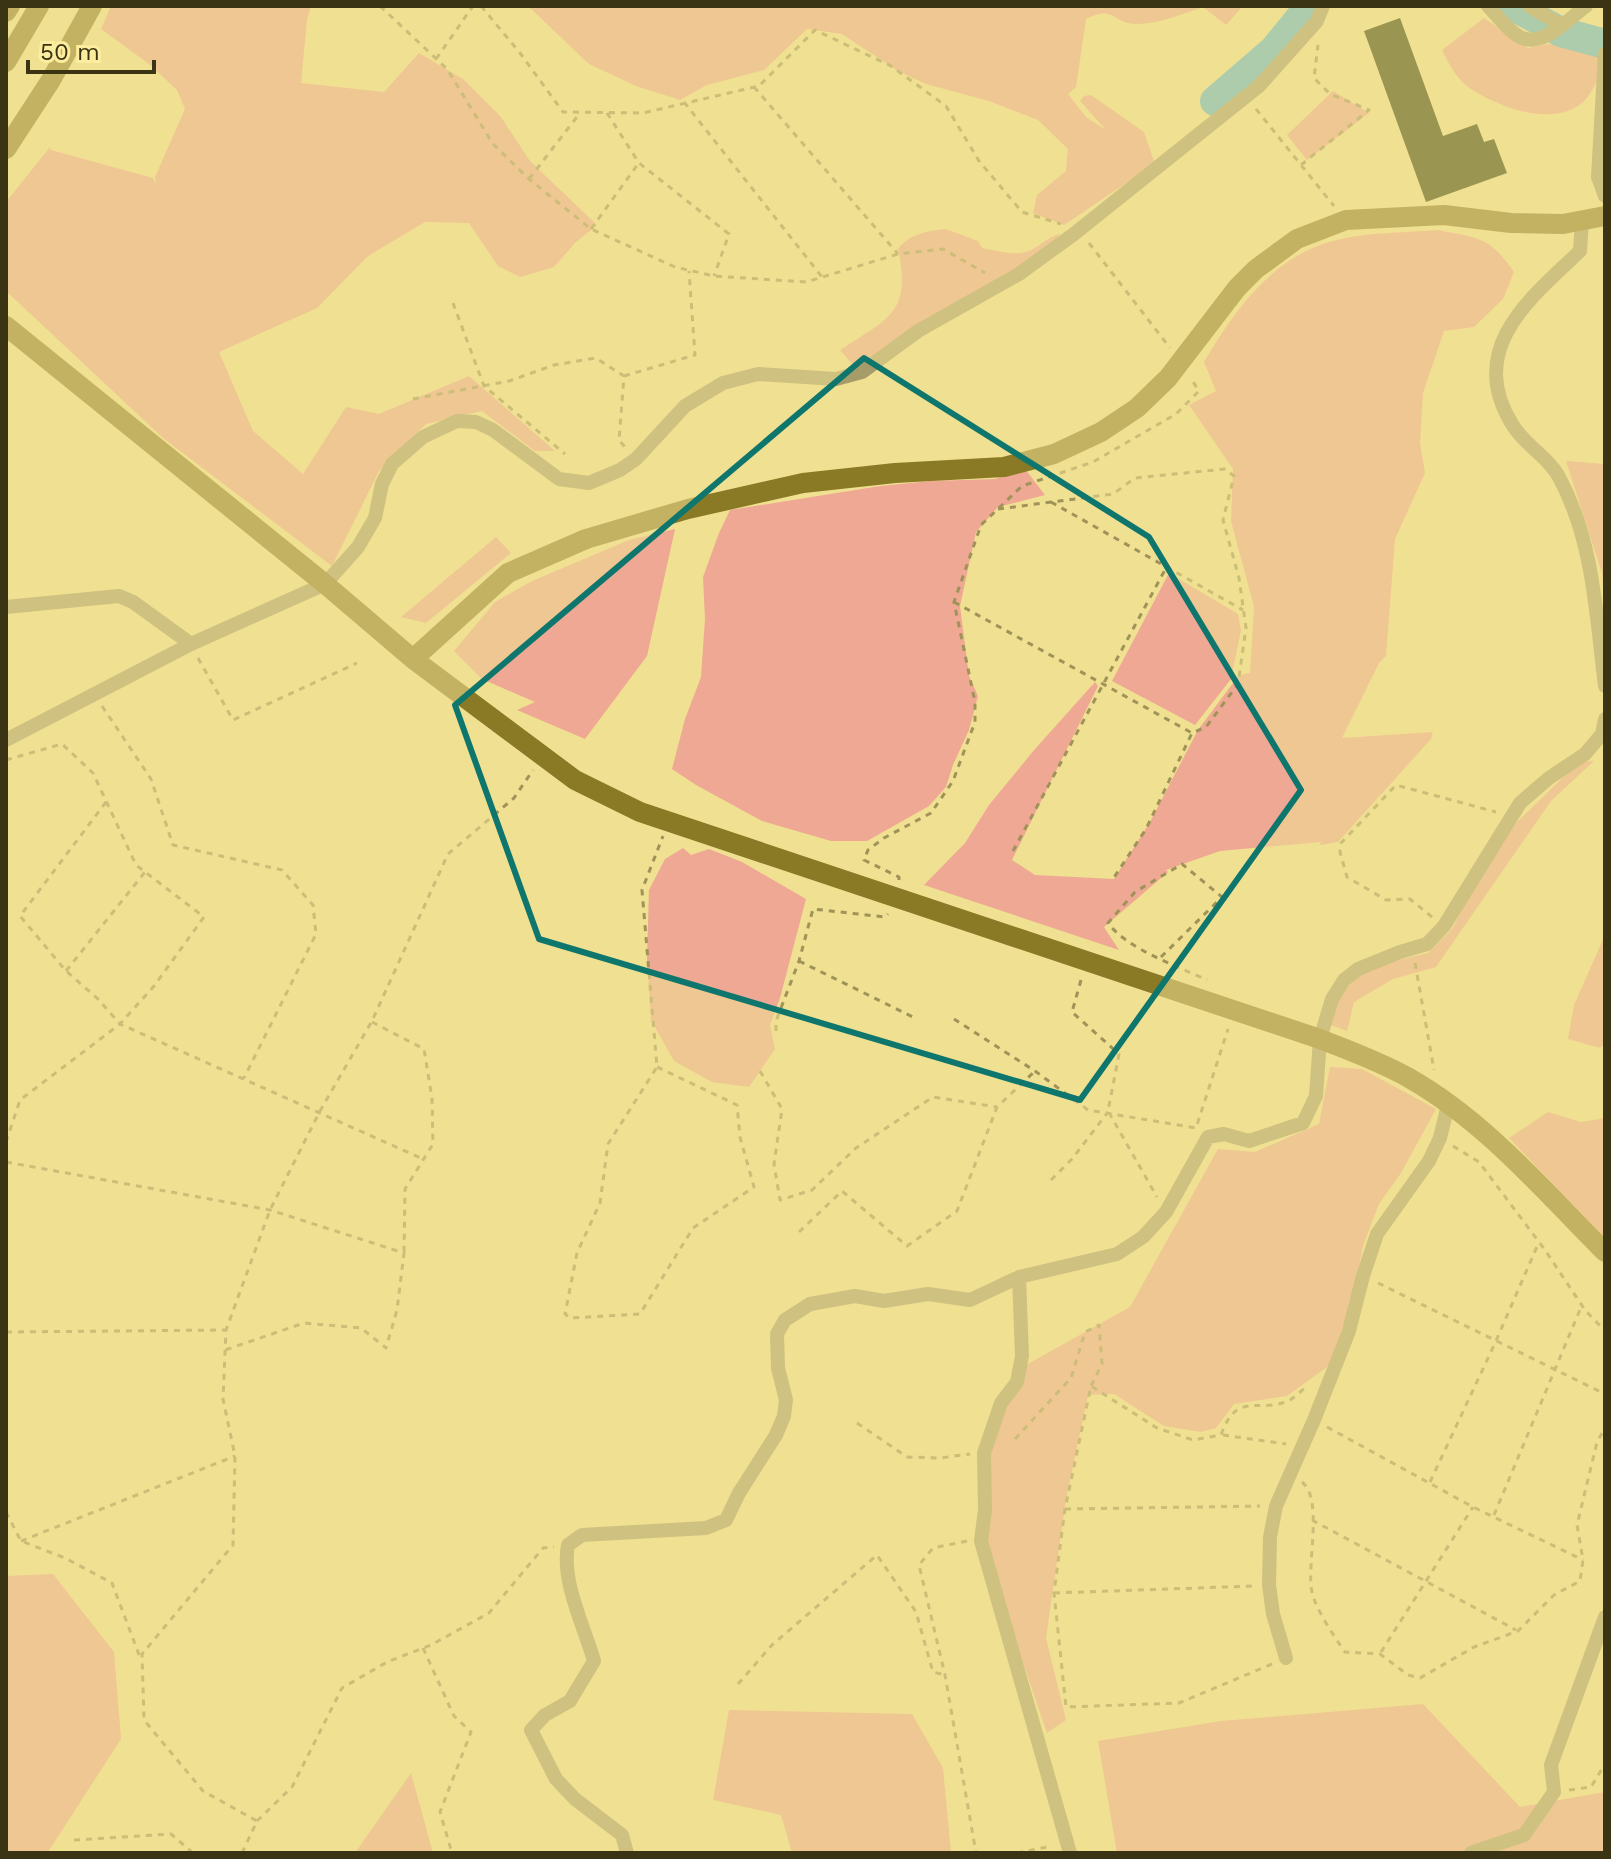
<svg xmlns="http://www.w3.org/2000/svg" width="1611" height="1859" font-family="'Work Sans',sans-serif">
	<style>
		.green { fill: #eea893 }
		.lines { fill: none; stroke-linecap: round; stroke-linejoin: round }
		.river { stroke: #59b3cc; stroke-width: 30 }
		.building { fill: #323a03 }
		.path { stroke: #9f9359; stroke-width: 3; stroke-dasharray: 6 6; stroke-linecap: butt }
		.street { stroke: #a69c6a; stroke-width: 14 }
		.secondary { stroke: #8a7a26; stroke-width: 20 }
		.marked { fill: none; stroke: #0f766e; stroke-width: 6; stroke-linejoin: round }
	</style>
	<rect width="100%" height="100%" fill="#f0e091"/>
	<path class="green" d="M 111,6 L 311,6 L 307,19 L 301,83 L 384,92 L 419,53 L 463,79 L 501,117 L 530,161 L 597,225 L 575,243 L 554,267 L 520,277 L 498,266 L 469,223 L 425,222 L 368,256 L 317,308 L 219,352 L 253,431 L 303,474 L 346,407 L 379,414 L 469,376 L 555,451 L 535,451 L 482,411 L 426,424 L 379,471 L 332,566 L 163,438 L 6,291 L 6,202 L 50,147 L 51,150 L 153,178 L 156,186 L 155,177 L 185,109 L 177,90 L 149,64 L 101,29 Z
		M 528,6 L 1243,6 L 1226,25 L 1203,7 C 1182,14 1156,25 1134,24 C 1112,22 1114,5 1086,19 L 1076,87 L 1068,94 L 1086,117 L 1106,130 L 1080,101 L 1084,96 L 1091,95 L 1144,132 L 1154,161 L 1132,179 L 1064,225 L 1033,213 L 1037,195 L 1066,171 L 1068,149 L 1038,120 L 989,101 L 926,84 L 898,71 L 842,34 L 807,29 L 764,70 L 707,85 L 680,100 L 636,86 L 589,64 Z
		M 1484,18 L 1528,48 C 1557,42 1582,36 1605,61 C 1600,74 1595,89 1585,100 C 1557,129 1500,108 1471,89 C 1457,80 1449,64 1442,50 Z
		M 1333,91 L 1369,113 L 1307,160 L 1287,135 Z
		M 946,229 L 978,241 L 982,248 C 995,250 1013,256 1026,252 C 1038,249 1046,237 1060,234 L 1046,252 L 860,373 L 840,350 C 888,318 912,314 898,249 C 909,234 928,231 946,229 Z
		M 1438,230 C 1478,238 1489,236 1514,272 L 1503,299 L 1474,327 L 1444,331 L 1423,393 L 1420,443 L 1425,473 L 1395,539 L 1386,656 L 1379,663 L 1342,738 L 1433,732 L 1431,739 L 1338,842 L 1320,845 L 1321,842 L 1220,851 L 1166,870 L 1168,872 L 1104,927 L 1119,950 L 924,885 L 965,843 L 989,805 L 1035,749 L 1095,682 L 1098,686 L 1012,860 L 1035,875 L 1114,879 L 1150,822 L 1198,730 L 1239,675 L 1250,673 L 1254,607 L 1231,521 L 1233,469 L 1189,405 L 1216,391 L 1204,362 C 1233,313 1269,261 1326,243 C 1359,232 1404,233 1438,230 Z
		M 1566,461 L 1605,464 L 1605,605 L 1602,573 Z
		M 1025,469 L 1045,495 L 998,507 L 976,532 L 960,606 L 969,676 L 978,696 L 969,730 L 953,765 L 946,787 L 929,806 L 867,841 L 831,841 L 762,821 L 696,785 L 672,769 L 685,719 L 701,677 L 705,619 L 703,577 L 719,533 L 730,510 L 880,486 L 932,481 L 995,479 Z
		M 675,529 L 647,656 L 585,739 L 517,710 L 535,702 L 482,679 L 454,651 L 495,602 L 532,581 L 629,540 Z
		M 496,537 L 511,553 L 426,623 L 401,617 Z
		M 1169,573 L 1238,614 L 1241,630 L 1231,679 L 1195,725 L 1112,681 Z
		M 1594,761 L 1551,801 L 1436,967 L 1393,979 L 1354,1002 L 1347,1031 L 1331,1025 L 1338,999 L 1356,977 L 1391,962 L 1428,953 L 1452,929 L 1471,892 L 1516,823 L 1579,762 Z
		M 683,848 L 691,855 L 709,849 L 742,862 L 806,899 L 780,998 L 770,1025 L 775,1049 L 749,1087 L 712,1082 L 674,1061 L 651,1020 L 647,958 L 649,890 L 665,859 Z
		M 1605,935 L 1605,1043 L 1600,1048 L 1568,1039 L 1574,1005 Z
		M 1330,1067 L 1362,1069 L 1436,1109 L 1401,1173 L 1379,1204 L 1364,1243 L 1350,1305 L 1330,1365 L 1287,1396 L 1234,1404 L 1216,1428 L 1201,1432 L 1164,1426 L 1114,1394 L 1088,1395 L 1066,1499 L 1046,1638 L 1066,1720 L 1047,1733 L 983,1546 L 984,1453 L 1026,1365 L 1130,1307 L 1218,1149 L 1255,1152 L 1319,1124 Z
		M 1548,1112 L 1581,1122 L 1605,1118 L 1605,1238 L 1509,1138 Z
		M 53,1574 L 114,1652 L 121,1739 L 48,1852 L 55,1853 L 6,1853 L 6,1576 Z
		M 1423,1704 L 1520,1807 L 1605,1792 L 1605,1853 L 1117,1853 L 1098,1741 L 1221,1721 Z
		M 729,1710 L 912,1714 L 943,1768 L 951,1853 L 792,1853 L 781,1815 L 713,1800 Z
		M 411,1773 L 433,1853 L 355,1853 Z"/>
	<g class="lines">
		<path class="river" d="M 1513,6 L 1561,32 L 1605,44
			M 1215,101 L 1274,50 L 1310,6"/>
	</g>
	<path class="building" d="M 1400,18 L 1443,136 L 1477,124 L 1484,142 L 1494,139 L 1507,173 L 1426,202 L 1364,31 Z"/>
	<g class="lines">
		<path class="path" d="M 380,6 L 447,69 L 493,144 L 529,179 L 591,229 L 675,267 L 714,276 L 806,282 L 898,254 L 943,249 L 985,273
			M 481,6 L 520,53 L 563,112 L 643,113 L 759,86 L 815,30 L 891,66 L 946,106 L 979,161 L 1022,212 L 1061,224
			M 436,59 L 473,6
			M 754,87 L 898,254
			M 684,102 L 822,277
			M 1256,109 L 1334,206
			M 607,113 L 639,163 L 729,234 L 714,276
			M 1301,165 L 1369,110 L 1330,94 L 1314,78 L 1318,45
			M 529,179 L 580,113
			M 591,229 L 638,164
			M 1089,243 L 1170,348
			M 453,303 L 484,386 L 565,454
			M 624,376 L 695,355 L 689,271
			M 413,399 L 509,381 L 554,365 L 596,358 L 624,376 L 619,440 L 625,447
			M 1051,502 L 1243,610
			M 998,509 L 1113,494 L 1135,478 L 1225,469 L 1234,476 L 1223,520 L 1239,578 L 1246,628 L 1238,684 L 1206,727 L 1192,733 L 1146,829 L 1113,879
			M 954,602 L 1192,733
			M 198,658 L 233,720 L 357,663
			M 102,706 L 151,779 L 173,845 L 282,870 L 313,905 L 316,934 L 244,1078
			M 6,760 L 62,744 L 93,773 L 136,865 L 204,917 L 154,986 L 120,1024 L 20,1100 L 6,1142
			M 106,802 L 20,916 L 66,971 L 98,999 L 120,1024 L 423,1159
			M 1013,851 L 1166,568
			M 899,880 L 899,877 L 864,860 L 868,850 L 884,838 L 931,813 L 953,781 L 975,722 L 975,702 L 954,602 L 981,525 L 1022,486 L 1093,462 L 1176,414 L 1199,391 L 1190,377
			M 1432,917 L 1410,899 L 1386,900 L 1347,877 L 1340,852 L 1341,843 L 1396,785 L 1496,812
			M 1161,957 L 1222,897 L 1182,864 L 1135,892 L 1108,923 C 1127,949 1177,966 1207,980
			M 799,961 L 917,1019
			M 1415,963 L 1434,1070
			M 66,971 L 145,872
			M 1081,980 L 1072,1012 L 1119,1054 L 1108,1111 L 1157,1197
			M 954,1019 L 1035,1071 L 1088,1110 L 1196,1128 L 1228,1029
			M 372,1022 L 424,1049 L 432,1098 L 433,1144 L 405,1189 L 404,1253
			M 776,1031 L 776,1021 L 799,961 L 813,909 L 885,917 L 888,914
			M 657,1067 L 737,1105 L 740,1137 L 754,1187 L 693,1228 L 640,1314 L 570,1318 L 565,1314 L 577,1253 L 600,1203 L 608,1144 L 657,1067 L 642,890 L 663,836
			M 760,1071 L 782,1109 L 774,1164 L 780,1200 L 812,1190 L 856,1148 L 933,1097 L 997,1107
			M 1453,1146 L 1479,1162 L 1545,1250 L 1585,1310 L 1605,1331
			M 6,1162 L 270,1210 L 404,1253 L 397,1310 L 386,1348 L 361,1328 L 304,1323 L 225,1350
			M 1051,1180 L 1072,1159 L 1108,1112
			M 799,1232 L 842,1191 L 907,1246 L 957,1211 L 997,1107 L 1035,1071
			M 1378,1283 L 1605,1394
			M 6,1332 L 226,1330
			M 857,1423 L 907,1457 L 940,1458 L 970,1454
			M 1327,1427 L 1473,1507 L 1583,1560
			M 1223,1435 L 1286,1444
			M 1015,1439 L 1071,1378 L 1085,1332 L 1099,1325 L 1102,1364 L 1091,1386
			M 1302,1482 C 1324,1500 1306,1565 1312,1592 C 1315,1608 1335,1638 1345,1652 L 1380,1654 L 1408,1675 L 1420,1678 L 1474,1647 L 1518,1631 L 1554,1595 L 1580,1581 L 1583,1560 L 1577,1525 L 1597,1442 L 1605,1428
			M 1430,1482 L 1496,1341 L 1539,1242
			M 1065,1509 L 1260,1506
			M 1605,1510 L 1605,1519
			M 6,1512 L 21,1541 L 65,1558 L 112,1583 L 141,1660
			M 1494,1515 L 1582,1305
			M 1312,1520 L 1516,1630
			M 21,1541 L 235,1456
			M 967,1541 L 933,1548 L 919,1565 L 945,1675 L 976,1853
			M 1054,1593 L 1254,1586
			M 423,1648 L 454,1716 L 471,1732 L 440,1812 L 452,1853
			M 1381,1652 L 1473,1507
			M 1272,1664 L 1179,1703 L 1066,1707 L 1054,1593 L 1065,1509 L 1091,1386 L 1157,1428 L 1193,1440 L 1221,1435 C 1237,1389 1259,1415 1290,1400 C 1295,1397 1300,1392 1305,1388
			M 738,1684 L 772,1645 L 877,1555 L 916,1612 L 933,1672 L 945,1675
			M 1569,1790 L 1591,1787 L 1605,1764
			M 257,1821 L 292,1787 L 342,1688 L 387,1662 L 431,1645 L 489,1613 L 543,1548 L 554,1547
			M 74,1840 L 171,1834 L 193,1853
			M 242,1853 L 257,1821 L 203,1791 L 144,1720 L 142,1654 L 233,1545 L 235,1456 L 223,1399 L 226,1330 L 270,1210 L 320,1111 L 372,1021 L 448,854 L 514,798 L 533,770
			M 1017,1853 L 1052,1846"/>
		<path class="street" d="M 1488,6 C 1497,15 1508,31 1520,37 C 1543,49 1569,18 1586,6
			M 1529,6 L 1561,25
			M 1605,54 L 1598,177 L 1605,196
			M 1582,220 L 1580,251 C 1529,299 1466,349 1512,424 C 1524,445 1550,458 1560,479 C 1594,543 1596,616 1605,686
			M 6,607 L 119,596 L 133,602 L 191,644
			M 6,740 L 191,644 L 325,584 L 358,547 L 375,518 L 382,484 L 392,464 L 423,437 L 457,421 L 476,422 L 493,430 L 559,479 L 589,483 L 620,470 L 636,459 L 685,406 L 723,383 L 758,374 L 836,379 L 862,372 L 918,331 L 1019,274 L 1074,234 L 1259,86 L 1317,21 L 1323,6
			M 1019,1277 L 1022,1356 L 1017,1382 L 1001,1403 L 984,1453 L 985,1510 L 981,1541 L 1070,1853
			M 1286,1658 L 1273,1614 L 1269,1585 L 1270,1537 L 1276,1506 L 1314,1420 L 1349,1331 L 1363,1276 L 1377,1234 L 1429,1161 L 1440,1138 L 1448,1105
			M 627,1853 L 622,1835 L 575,1799 L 556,1779 L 531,1730 L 545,1715 L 570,1701 L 594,1661 C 584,1626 561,1581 568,1545 L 582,1535 L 706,1528 L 726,1520 L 739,1493 L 776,1435 L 784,1416 L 786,1400 L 778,1368 L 777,1334 L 785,1320 L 810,1304 L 855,1296 L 884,1301 L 928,1294 L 970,1300 L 1019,1277 L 1117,1254 L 1143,1237 L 1166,1212 L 1208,1137 L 1224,1134 L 1249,1141 L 1303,1123 L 1316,1096 L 1320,1039 L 1332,999 L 1344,980 L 1358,969 L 1400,952 L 1427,944 L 1444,926 L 1520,803 L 1549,778 L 1585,754 L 1602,734 L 1605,719
			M 1471,1853 L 1524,1835 L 1554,1792 L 1551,1765 L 1605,1617"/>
		<path class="secondary" d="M 6,12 L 10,6
			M 6,62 L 39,6
			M 6,149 L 51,80 L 92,6
			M 6,326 L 325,584 L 413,659 L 575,780 L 640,812 L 1320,1039 C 1350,1051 1381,1062 1409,1078 C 1485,1121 1544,1191 1605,1252
			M 413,659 L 508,573 L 586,539 L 688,509 L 803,483 L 895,473 L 1004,467 L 1054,454 L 1101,432 L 1137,408 L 1168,378 L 1237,288 L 1256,269 L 1297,239 L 1346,220 L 1444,215 L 1511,223 L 1563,224 L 1605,216"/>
	</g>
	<path d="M0 0H1611V1859H0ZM 864,358 L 1149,537 L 1301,790 L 1080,1100 L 539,939 L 455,705 Z" fill="#f0e091" fill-opacity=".55" fill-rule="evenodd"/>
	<path class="marked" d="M 864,358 L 1149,537 L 1301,790 L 1080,1100 L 539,939 L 455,705 Z"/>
	<rect width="1611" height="1859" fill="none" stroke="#3b3414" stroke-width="16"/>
	<path d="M28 60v12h126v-12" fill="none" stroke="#3b3414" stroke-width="4"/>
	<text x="40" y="60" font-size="24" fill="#3b3414" stroke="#fded9e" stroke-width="6" paint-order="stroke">50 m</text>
</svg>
